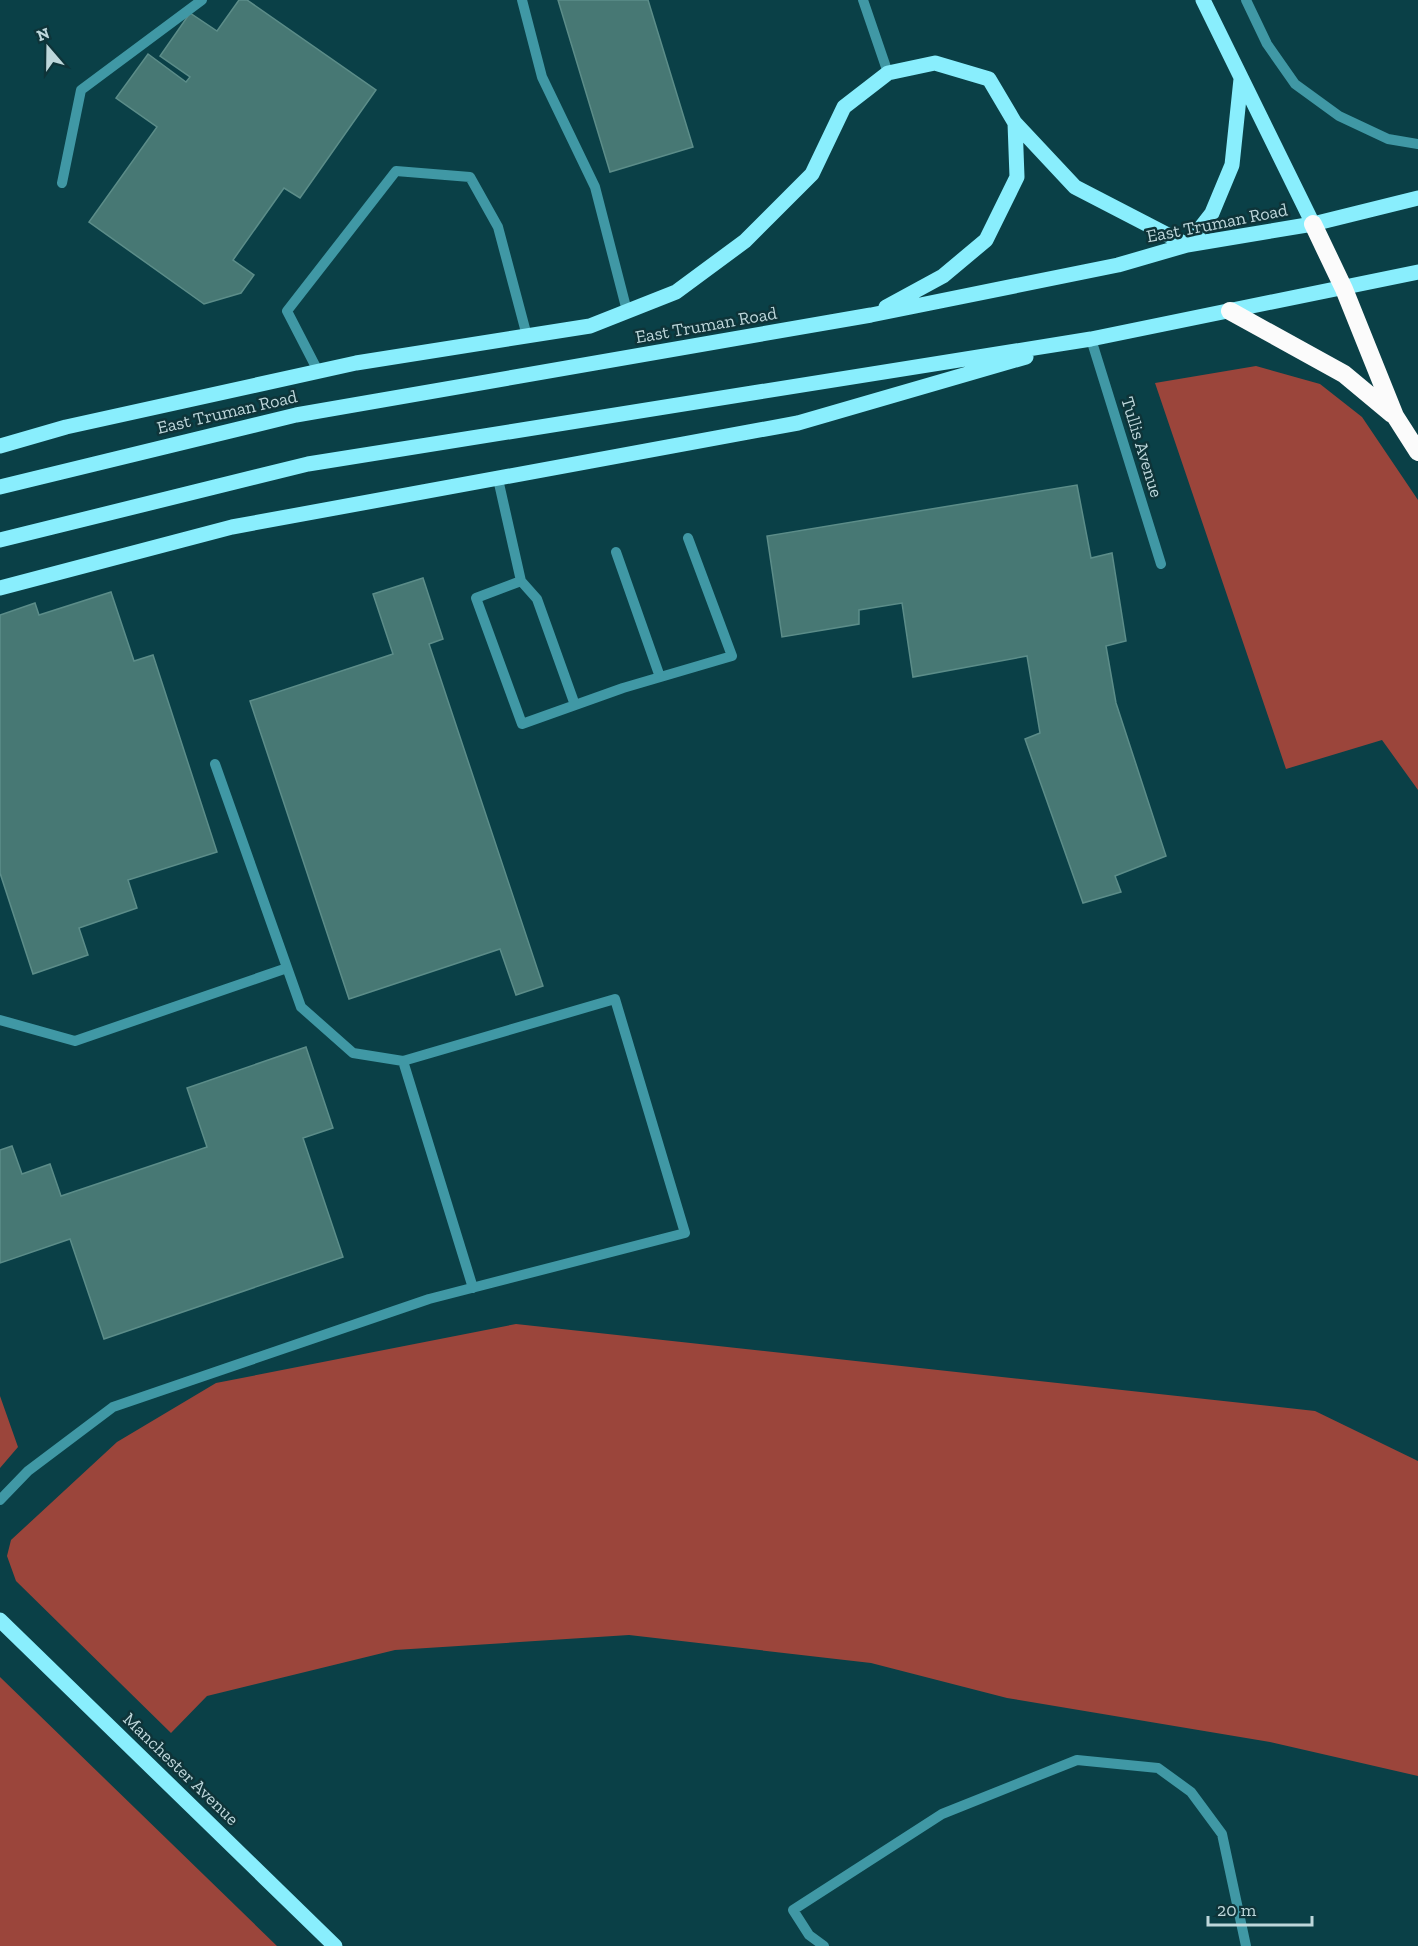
<svg xmlns="http://www.w3.org/2000/svg" width="1418" height="1946" font-family="'Zilla Slab',serif">
	<style>
		.green { fill: #9b453b }
		.building { fill: #477874; stroke: #5c8d89; stroke-width: 1.5 }
		.lines { fill: none; stroke-linecap: round; stroke-linejoin: round }
		.minor { stroke: #4098a5; stroke-width: 10 }
		.major { stroke: #89eefd; stroke-width: 15 }
		.highway { stroke: #fbfbfb; stroke-width: 18 }
		.labels { text-anchor: middle; stroke-width: 5; stroke-linejoin: round; paint-order: stroke }
		.street-label { font-size: 18px; fill: #bed7db; stroke: #0e3439 }
	</style>
	<rect width="100%" height="100%" fill="#0a4047"/>
	<path class="green" d="M 1256,366 L 1320,384 L 1362,417 L 1418,500 L 1418,790 L 1382,740 L 1286,769 L 1155,383 Z
		M 516,1324 L 1315,1411 L 1418,1461 L 1418,1776 L 1270,1742 L 1007,1698 L 871,1663 L 629,1635 L 395,1650 L 207,1696 L 171,1733 L 16,1581 L 7,1556 L 11,1540 L 117,1442 L 216,1383 Z
		M 0,1396 L 18,1447 L 0,1468 Z
		M 0,1677 L 277,1946 L 0,1946 Z"/>
	<path class="building" d="M 239,0 L 247,0 L 376,90 L 300,198 L 284,188 L 233,260 L 254,275 L 241,293 L 204,304 L 89,222 L 157,127 L 116,98 L 148,54 L 186,82 L 190,77 L 160,56 L 190,13 L 217,31 Z
		M 558,0 L 648,0 L 693,147 L 610,172 Z
		M 1077,485 L 1091,558 L 1112,553 L 1126,641 L 1106,646 L 1116,703 L 1166,856 L 1115,876 L 1121,892 L 1083,903 L 1025,739 L 1040,733 L 1027,656 L 913,677 L 902,603 L 859,610 L 859,624 L 782,637 L 767,536 Z
		M 423,578 L 443,639 L 429,644 L 543,986 L 516,995 L 500,949 L 349,999 L 250,701 L 393,654 L 373,594 Z
		M 111,592 L 134,661 L 153,655 L 217,852 L 128,880 L 137,908 L 79,928 L 88,955 L 33,974 L 0,873 L 0,615 L 35,603 L 39,615 Z
		M 306,1047 L 333,1128 L 303,1138 L 343,1257 L 104,1339 L 70,1239 L 0,1263 L 0,1150 L 12,1146 L 22,1174 L 50,1164 L 61,1196 L 207,1147 L 187,1088 Z"/>
	<g class="lines">
		<path class="minor" d="M 522,0 L 542,77 L 595,187 L 627,311
			M 863,0 L 888,73
			M 1246,0 L 1267,44 L 1295,84 L 1339,116 L 1388,139 L 1418,144
			M 62,183 L 81,90 L 202,0
			M 1091,339 L 1161,564
			M 318,371 L 287,311 L 396,171 L 470,177 L 498,227 L 527,336
			M 498,479 L 521,581 L 476,598 L 522,724 L 623,688 L 732,656 L 688,538
			M 616,552 L 660,677
			M 521,581 L 537,599 L 575,705
			M 0,1020 L 75,1041 L 287,968
			M 403,1061 L 473,1288
			M 0,1500 L 28,1471 L 113,1407 L 429,1299 L 685,1233 L 615,999 L 403,1061 L 353,1053 L 301,1007 L 215,764
			M 824,1946 L 809,1935 L 793,1910 L 942,1814 L 1077,1760 L 1158,1768 L 1191,1792 L 1222,1834 L 1246,1946"/>
		<path class="major" d="M 1203,0 L 1313,224
			M 886,307 L 943,276 L 986,240 L 1017,177 L 1015,123
			M 0,446 L 66,427 L 356,363 L 590,326 L 676,292 L 745,241 L 812,174 L 844,107 L 888,73 L 935,63 L 989,79 L 1015,123 L 1075,187 L 1187,245 L 1212,213 L 1232,165 L 1241,79
			M 0,487 L 296,415 L 871,315 L 1118,265 L 1187,245 L 1313,224 L 1418,198
			M 0,540 L 308,464 L 1091,339 L 1418,272
			M 0,588 L 232,527 L 798,423 L 1026,357
			M 0,1620 L 335,1946"/>
		<path class="highway" d="M 1313,224 L 1344,289 L 1395,416 L 1418,452
			M 1230,311 L 1344,374 L 1392,414"/>
	</g>
	<g class="labels">
		<g class="street-label">
			<text transform="translate(1217 223) rotate(-11)" y="6">East Truman Road</text>
			<text transform="translate(706 325) rotate(-10)" y="6">East Truman Road</text>
			<text transform="translate(227 412) rotate(-13)" y="6">East Truman Road</text>
			<text transform="translate(1142 447) rotate(73)" y="6">Tullis Avenue</text>
			<text transform="translate(181 1769) rotate(44)" y="6">Manchester Avenue</text>
		</g>
	</g>
	<g transform="translate(48 48) rotate(340)" stroke="#0e3439" stroke-width="4.5" paint-order="stroke">
	<path d="M0-4.5L10 22L0 15L-10 22Z" fill="#bed7db"/>
	<text y="-9" font-size="16" font-weight="bold" text-anchor="middle" fill="#bed7db">N</text>
	</g>
	<path d="M1208 1916v9h104v-9" fill="none" stroke="#bed7db" stroke-width="3"/>
	<text x="1217" y="1916" font-size="18" fill="#bed7db" stroke="#0e3439" stroke-width="4.5" paint-order="stroke">20 m</text>
</svg>
